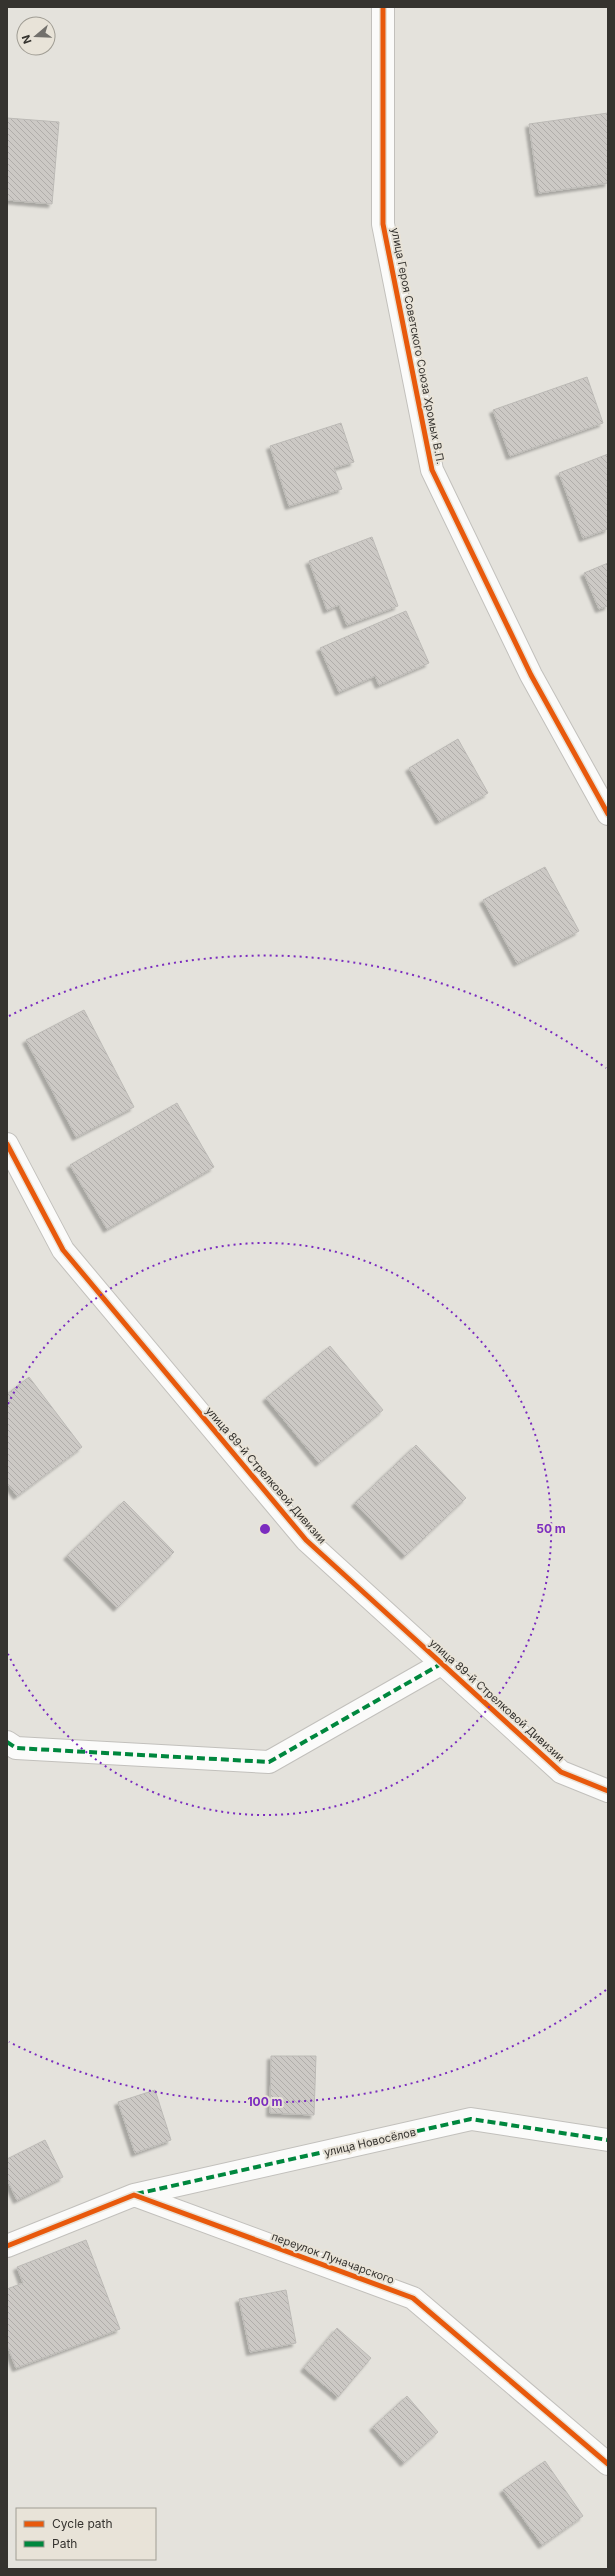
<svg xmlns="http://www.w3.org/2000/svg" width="615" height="2576" font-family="Inter,sans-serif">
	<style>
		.building { fill: url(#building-back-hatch); stroke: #bcbab6; filter: url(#shadow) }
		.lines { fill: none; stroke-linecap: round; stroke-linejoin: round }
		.street-casing { stroke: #c2c0bc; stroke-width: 24 }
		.street { stroke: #fbfbfa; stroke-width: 22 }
		.quiet { stroke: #00873e; stroke-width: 4; stroke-dasharray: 8 4; stroke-linecap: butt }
		.cycleway-casing { stroke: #e8e3d8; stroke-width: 8 }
		.cycleway { stroke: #e8590c; stroke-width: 5 }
		.ring { fill: none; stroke: #7b2cbf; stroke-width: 2; stroke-dasharray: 2 4 }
		.labels { text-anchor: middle; stroke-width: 4; stroke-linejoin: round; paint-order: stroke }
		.street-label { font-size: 11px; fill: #35332f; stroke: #e8e3d8 }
		.centre { fill: #7b2cbf; stroke: #e8e3d8; stroke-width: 2 }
		.ring-label { font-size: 12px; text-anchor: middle; font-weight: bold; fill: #7b2cbf; stroke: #e8e3d8; stroke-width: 4; stroke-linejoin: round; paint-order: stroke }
	</style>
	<defs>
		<pattern id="building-back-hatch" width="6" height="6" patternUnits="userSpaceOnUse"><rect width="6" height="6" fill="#ccc9c5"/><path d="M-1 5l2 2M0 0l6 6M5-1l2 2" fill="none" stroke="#b0adaa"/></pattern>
		<filter id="shadow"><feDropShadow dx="-3.5" dy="3.5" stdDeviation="1" flood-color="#0004"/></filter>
	</defs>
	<rect width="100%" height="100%" fill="#e4e2dc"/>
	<path class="building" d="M 608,113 L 608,183 L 539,193 L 529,124 Z
		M 7,118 L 59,122 L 52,204 L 7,200 Z
		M 587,377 L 603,423 L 510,456 L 493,410 Z
		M 341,423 L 354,462 L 334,468 L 342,489 L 289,506 L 270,446 Z
		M 608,454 L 608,529 L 583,538 L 559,473 Z
		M 372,537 L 398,606 L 347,625 L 339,605 L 327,610 L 309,561 Z
		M 608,563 L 608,606 L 599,609 L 584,573 Z
		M 406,611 L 429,663 L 379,685 L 375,676 L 339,692 L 320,648 Z
		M 458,739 L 488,793 L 439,821 L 409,768 Z
		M 545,867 L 579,931 L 517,963 L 483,900 Z
		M 84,1010 L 134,1107 L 76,1137 L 26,1040 Z
		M 177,1103 L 214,1167 L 107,1229 L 70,1165 Z
		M 330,1346 L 383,1410 L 319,1463 L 266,1398 Z
		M 29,1377 L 82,1447 L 17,1496 L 7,1483 L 7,1394 Z
		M 416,1445 L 466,1498 L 405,1556 L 355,1503 Z
		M 124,1501 L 174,1552 L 117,1608 L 67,1556 Z
		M 271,2056 L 316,2056 L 314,2115 L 270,2113 Z
		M 155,2090 L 171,2140 L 135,2153 L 118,2102 Z
		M 45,2140 L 63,2177 L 17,2200 L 7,2179 L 7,2159 Z
		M 86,2240 L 120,2329 L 16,2368 L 7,2345 L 7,2289 L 23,2283 L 17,2267 Z
		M 286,2290 L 296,2343 L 250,2352 L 239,2299 Z
		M 337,2328 L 371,2358 L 338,2397 L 304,2368 Z
		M 407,2396 L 438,2432 L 404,2463 L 373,2427 Z
		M 545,2461 L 583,2516 L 542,2545 L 503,2490 Z"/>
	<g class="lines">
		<g class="street-casing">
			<path id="street" d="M 383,7 L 383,224 L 432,470 L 531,675 L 608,814
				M 7,1144 L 63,1250 L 306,1540 L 561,1772 L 608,1791
				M 7,1742 L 16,1748 L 269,1762 L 441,1664
				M 134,2195 L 471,2119 L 608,2140
				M 7,2246 L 134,2195 L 413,2298 L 608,2464"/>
		</g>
		<use href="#street" class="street"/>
		<path class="quiet" d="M 7,1742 L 16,1748 L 269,1762 L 441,1664
			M 136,2194 L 471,2119 L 608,2140"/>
		<g class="cycleway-casing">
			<path id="cycleway" d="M 383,7 L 383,224 L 432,470 L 531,675 L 608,814
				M 7,1144 L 63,1250 L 306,1540 L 561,1772 L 608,1791
				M 7,2246 L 134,2195 L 413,2298 L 608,2464"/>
		</g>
		<use href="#cycleway" class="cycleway"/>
	</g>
	<g class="ring">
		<path d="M8 1404A286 286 0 1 1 8 1654"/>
		<path d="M606 1990A573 573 0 0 1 9 2042M9 1016A573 573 0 0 1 606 1068"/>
	</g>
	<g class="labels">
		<g class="street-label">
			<text transform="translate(418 346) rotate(79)" y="4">улица Героя Советского Союза Хромых В.П.</text>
			<text transform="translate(266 1475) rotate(49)" y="4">улица 89-й Стрелковой Дивизии</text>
			<text transform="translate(497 1700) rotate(42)" y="4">улица 89-й Стрелковой Дивизии</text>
			<text transform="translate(370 2142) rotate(-13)" y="4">улица Новосёлов</text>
			<text transform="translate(333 2258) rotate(20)" y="4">переулок Луначарского</text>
		</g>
	</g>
	<circle cx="265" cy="1529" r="6" class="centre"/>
	<g class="ring-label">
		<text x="551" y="1533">50 m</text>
		<text x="265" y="2106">100 m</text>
	</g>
	<rect width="615" height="2576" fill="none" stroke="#35332f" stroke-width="16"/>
	<rect x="16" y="2508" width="140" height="52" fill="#e8e3d8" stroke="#a09d94"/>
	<rect x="24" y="2521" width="20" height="6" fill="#e8590c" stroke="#a09d94"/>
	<text x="52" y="2528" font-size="12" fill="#35332f">Cycle path</text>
	<rect x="24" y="2541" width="20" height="6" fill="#00873e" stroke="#a09d94"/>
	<text x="52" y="2548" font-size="12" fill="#35332f">Path</text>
	<g transform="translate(36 36) rotate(251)"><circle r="19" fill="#e8e3d8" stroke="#a09d94"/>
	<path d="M0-3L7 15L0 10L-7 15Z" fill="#72706c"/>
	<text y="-6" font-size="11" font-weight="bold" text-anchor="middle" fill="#35332f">N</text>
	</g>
</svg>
